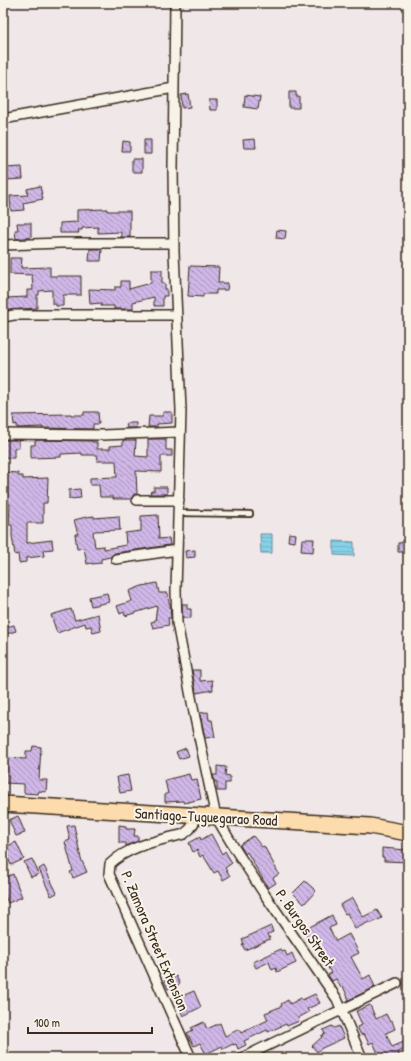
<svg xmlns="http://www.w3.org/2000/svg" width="411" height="1061" font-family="'Patrick Hand',sans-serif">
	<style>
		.water { fill: url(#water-rules); stroke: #698e97 }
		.building { fill: url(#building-back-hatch); stroke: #3b2a1e }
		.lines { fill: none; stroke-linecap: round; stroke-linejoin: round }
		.service-casing { stroke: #3b2a1e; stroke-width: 8 }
		.minor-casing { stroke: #3b2a1e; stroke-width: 12 }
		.trunk-casing { stroke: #3b2a1e; stroke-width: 18 }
		.service { stroke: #f7f3e8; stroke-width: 4.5 }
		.minor { stroke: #f7f3e8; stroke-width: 9 }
		.trunk { stroke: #fcdcac; stroke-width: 15 }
		.labels { text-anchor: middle; stroke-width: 4; stroke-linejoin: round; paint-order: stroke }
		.street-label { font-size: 15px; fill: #3b2a1e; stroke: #f7f3e8 }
	</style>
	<defs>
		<pattern id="water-rules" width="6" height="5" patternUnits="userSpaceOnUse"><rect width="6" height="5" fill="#87d1e8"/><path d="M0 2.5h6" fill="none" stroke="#75b4c7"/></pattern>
		<pattern id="building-back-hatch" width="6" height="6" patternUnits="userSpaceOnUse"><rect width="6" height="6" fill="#cfb7e7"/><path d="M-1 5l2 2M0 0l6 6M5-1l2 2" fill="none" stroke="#a995bb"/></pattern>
	</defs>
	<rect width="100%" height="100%" fill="#efe7e8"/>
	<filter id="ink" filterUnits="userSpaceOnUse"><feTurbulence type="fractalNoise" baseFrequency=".025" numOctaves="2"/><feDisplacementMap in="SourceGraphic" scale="8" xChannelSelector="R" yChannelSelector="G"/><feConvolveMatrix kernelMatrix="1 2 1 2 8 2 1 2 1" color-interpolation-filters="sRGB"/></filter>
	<g filter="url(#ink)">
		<path class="water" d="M 260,534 L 272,534 L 272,553 L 261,553 Z
			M 334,541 L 354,542 L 354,556 L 334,555 Z"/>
		<path class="building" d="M 289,92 L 296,92 L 296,96 L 299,96 L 299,108 L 289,108 Z
			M 188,94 L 190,107 L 182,108 L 181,95 Z
			M 245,95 L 260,97 L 258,109 L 244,107 Z
			M 209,100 L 217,100 L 217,110 L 210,110 Z
			M 255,139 L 256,148 L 244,148 L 243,140 Z
			M 144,140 L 151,140 L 151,154 L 144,154 Z
			M 123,141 L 130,142 L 130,151 L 122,151 Z
			M 132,159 L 142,159 L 142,172 L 132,172 Z
			M 22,167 L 23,179 L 6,180 L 5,168 Z
			M 40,186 L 43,199 L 23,203 L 24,210 L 11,211 L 10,196 L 28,195 L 27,189 Z
			M 107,209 L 107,211 L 130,211 L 130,237 L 121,237 L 121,232 L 98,233 L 98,227 L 82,228 L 82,230 L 78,230 L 79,233 L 60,233 L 60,223 L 77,222 L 77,210 Z
			M 17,223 L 31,223 L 31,237 L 16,239 L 15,230 L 18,230 Z
			M 277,230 L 286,231 L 285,239 L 276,238 Z
			M 90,249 L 102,249 L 101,261 L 89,261 Z
			M 10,258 L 22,258 L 21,268 L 50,267 L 50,276 L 81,276 L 81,295 L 63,295 L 63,306 L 56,306 L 56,304 L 52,304 L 52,290 L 39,291 L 39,295 L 37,295 L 37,308 L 6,310 L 6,298 L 27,297 L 27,290 L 33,290 L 32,275 L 10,274 Z
			M 190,266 L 219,267 L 218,283 L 228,283 L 227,290 L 216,290 L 216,294 L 203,294 L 203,297 L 188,296 Z
			M 151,270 L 162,270 L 162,283 L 165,283 L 165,289 L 167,289 L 167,296 L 163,296 L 163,306 L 154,306 L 154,297 L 133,302 L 133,309 L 114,309 L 114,306 L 101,306 L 101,303 L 90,304 L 89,289 L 115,290 L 115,287 L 121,287 L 121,281 L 129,281 L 129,289 L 151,283 Z
			M 84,412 L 98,412 L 99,424 L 93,424 L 93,429 L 42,428 L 42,427 L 17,428 L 17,424 L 14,425 L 13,415 L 71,414 L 71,415 L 84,415 Z
			M 163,412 L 172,412 L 172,423 L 157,424 L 157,427 L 148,427 L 149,416 L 163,416 Z
			M 126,423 L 136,423 L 136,428 L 127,428 Z
			M 148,439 L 166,439 L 166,450 L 172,450 L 172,456 L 161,456 L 161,472 L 136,471 L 137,494 L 134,494 L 131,499 L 113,499 L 113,497 L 100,497 L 99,485 L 90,485 L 90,478 L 117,477 L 116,461 L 97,461 L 98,455 L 82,455 L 82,453 L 61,454 L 61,457 L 31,458 L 31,445 L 35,445 L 35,441 L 39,440 L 92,441 L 92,442 L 97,442 L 97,449 L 110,449 L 110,446 L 123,445 L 123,440 L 136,440 L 135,456 L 148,457 Z
			M 4,440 L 19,440 L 19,448 L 14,448 L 14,458 L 4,458 Z
			M 3,472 L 18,473 L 18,476 L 23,476 L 23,479 L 48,478 L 47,503 L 43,503 L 43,523 L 27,523 L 27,543 L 52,540 L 53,549 L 43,550 L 44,556 L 26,558 L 26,562 L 19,563 L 18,554 L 15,555 L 12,536 L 12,525 L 9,525 L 10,504 L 8,504 L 7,486 L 3,485 Z
			M 154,487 L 167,487 L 167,494 L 150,494 L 151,491 L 154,491 Z
			M 80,489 L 81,498 L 69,499 L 69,490 Z
			M 158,515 L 159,539 L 169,538 L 170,545 L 115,553 L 110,557 L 101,559 L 101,563 L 92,564 L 92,563 L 87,564 L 84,548 L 77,549 L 75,534 L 78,534 L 74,520 L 86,517 L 94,516 L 94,518 L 119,516 L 120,530 L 95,531 L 93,532 L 95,547 L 104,546 L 104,549 L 126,545 L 125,533 L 141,531 L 141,516 Z
			M 289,533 L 296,534 L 295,542 L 288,541 Z
			M 302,539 L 314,539 L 313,552 L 301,551 Z
			M 408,542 L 408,552 L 398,552 L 398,543 Z
			M 195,550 L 195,557 L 186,558 L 185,551 Z
			M 157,583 L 159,593 L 168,593 L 169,603 L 170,604 L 171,618 L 168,618 L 169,625 L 153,628 L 151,622 L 155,621 L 157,606 L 125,616 L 124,612 L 120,614 L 117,606 L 132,601 L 129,591 L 142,586 Z
			M 107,593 L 109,602 L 91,606 L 89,597 Z
			M 182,604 L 187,604 L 187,609 L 191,609 L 191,618 L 183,618 Z
			M 71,609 L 75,620 L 98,614 L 101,631 L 93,633 L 91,626 L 86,627 L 85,623 L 57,633 L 51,615 Z
			M 14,625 L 16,631 L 3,635 L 3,628 Z
			M 192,670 L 200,670 L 200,681 L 212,680 L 213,690 L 196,693 Z
			M 208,712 L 209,720 L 212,720 L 215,737 L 205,738 L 200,713 Z
			M 33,746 L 41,747 L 39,780 L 47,780 L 46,792 L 39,791 L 38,794 L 24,793 L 24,784 L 5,783 L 7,758 L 26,759 L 26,751 L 32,751 Z
			M 186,748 L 189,756 L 179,759 L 176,752 Z
			M 217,766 L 226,767 L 225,775 L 230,776 L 230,783 L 225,783 L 225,791 L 217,791 L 217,782 L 215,782 L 213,775 L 217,775 Z
			M 189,774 L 191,780 L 197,779 L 201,799 L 184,803 L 183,801 L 165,802 L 165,794 L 168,794 L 165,780 Z
			M 128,775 L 131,791 L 120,793 L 117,777 Z
			M 18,816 L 25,833 L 16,836 L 9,820 Z
			M 74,825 L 81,859 L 87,872 L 73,878 L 70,872 L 73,871 L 65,842 L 70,840 L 67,826 Z
			M 119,825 L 126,826 L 126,829 L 135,829 L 134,836 L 138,836 L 138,841 L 126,846 L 126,843 L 119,843 Z
			M 211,834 L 222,854 L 225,851 L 232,863 L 225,868 L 230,876 L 223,880 L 218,871 L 214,873 L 203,855 L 200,857 L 197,850 L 193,852 L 189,843 L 200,837 L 201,840 Z
			M 253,836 L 262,847 L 264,846 L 279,874 L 273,878 L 276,883 L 268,888 L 247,852 L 245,854 L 240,845 Z
			M 16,842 L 24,859 L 11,865 L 7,856 L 3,859 L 3,848 Z
			M 382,848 L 407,850 L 408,862 L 384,861 L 384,857 L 382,857 Z
			M 32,859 L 39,874 L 31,877 L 24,862 Z
			M 44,866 L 57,893 L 51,896 L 39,869 Z
			M 13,874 L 22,897 L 8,903 L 3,891 L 3,878 Z
			M 305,881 L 316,891 L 304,904 L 293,893 Z
			M 353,898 L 363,917 L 377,910 L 382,918 L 370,924 L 369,922 L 355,929 L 347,913 L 345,914 L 340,905 Z
			M 332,915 L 336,925 L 329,928 L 336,941 L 349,934 L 359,953 L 351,957 L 363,979 L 370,975 L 375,987 L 349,1000 L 343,986 L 341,988 L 336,979 L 332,981 L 328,975 L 331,973 L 318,950 L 320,949 L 313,937 L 308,939 L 304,930 Z
			M 271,926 L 273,932 L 268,934 L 270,939 L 245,950 L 242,945 L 244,944 L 242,939 Z
			M 281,949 L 282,952 L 285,951 L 287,956 L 292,953 L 296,963 L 277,972 L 276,968 L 272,970 L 269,962 L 256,968 L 253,962 Z
			M 176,976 L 180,984 L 168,989 L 164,981 Z
			M 194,991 L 201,1007 L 183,1016 L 175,999 Z
			M 315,994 L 320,1003 L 307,1009 L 309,1012 L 298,1018 L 299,1021 L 287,1026 L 286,1024 L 268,1032 L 267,1030 L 244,1041 L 246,1045 L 238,1049 L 236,1044 L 233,1045 L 233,1044 L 223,1049 L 222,1046 L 206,1054 L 200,1043 L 194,1046 L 187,1033 L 193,1030 L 191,1028 L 204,1022 L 207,1029 L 220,1023 L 225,1036 L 239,1029 L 241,1033 L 268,1020 L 265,1013 L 282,1006 L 281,1004 L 288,1000 L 290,1004 L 301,998 L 302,1000 Z
			M 370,1005 L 376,1019 L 386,1014 L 390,1022 L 392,1021 L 395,1029 L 386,1033 L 392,1047 L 408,1040 L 408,1048 L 398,1052 L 400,1058 L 380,1058 L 373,1042 L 369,1044 L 364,1034 L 361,1035 L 357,1027 L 362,1025 L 356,1011 Z
			M 332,1026 L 334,1028 L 339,1026 L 344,1038 L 322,1048 L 317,1052 L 312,1046 L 322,1037 L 321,1036 L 325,1034 L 323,1030 Z"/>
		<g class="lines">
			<g class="service-casing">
				<path id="service" d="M 179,513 L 250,514"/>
			</g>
			<g class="minor-casing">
				<path id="minor" d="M 175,3 L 173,168 L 174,252 L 181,410 L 176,591 L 177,623 L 195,718 L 216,817 L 235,849 L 265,895 L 337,999 L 362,1058
					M 3,119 L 174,88
					M 3,245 L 61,243 L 174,243
					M 3,317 L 14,315 L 176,315
					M 3,434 L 102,435 L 180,432
					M 137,500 L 179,500
					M 116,559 L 177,550
					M 191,1058 L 109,874 L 110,864 C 130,845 158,841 184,834 L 190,829 L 198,816
					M 242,1058 L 397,983"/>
			</g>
			<g class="trunk-casing">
				<path id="trunk" d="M 3,804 L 370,826 L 408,833"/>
			</g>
			<use href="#service" class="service"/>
			<use href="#minor" class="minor"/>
			<use href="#trunk" class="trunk"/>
		</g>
	</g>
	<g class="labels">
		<g class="street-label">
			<text transform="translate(206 817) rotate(3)" y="5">Santiago-Tuguegarao Road</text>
			<text transform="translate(305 928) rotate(55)" y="5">P. Burgos Street</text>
			<text transform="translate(155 941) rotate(67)" y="5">P. Zamora Street Extension</text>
		</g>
	</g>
	<rect width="411" height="1061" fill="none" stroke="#f7f3e8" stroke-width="16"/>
	<rect x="8" y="8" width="395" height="1045" fill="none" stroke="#3b2a1e" stroke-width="1.5" filter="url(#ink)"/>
	<path d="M28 1027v6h124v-6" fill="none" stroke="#3b2a1e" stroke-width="2"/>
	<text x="34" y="1027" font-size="12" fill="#3b2a1e" stroke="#f7f3e8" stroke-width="3" paint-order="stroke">100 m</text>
</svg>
